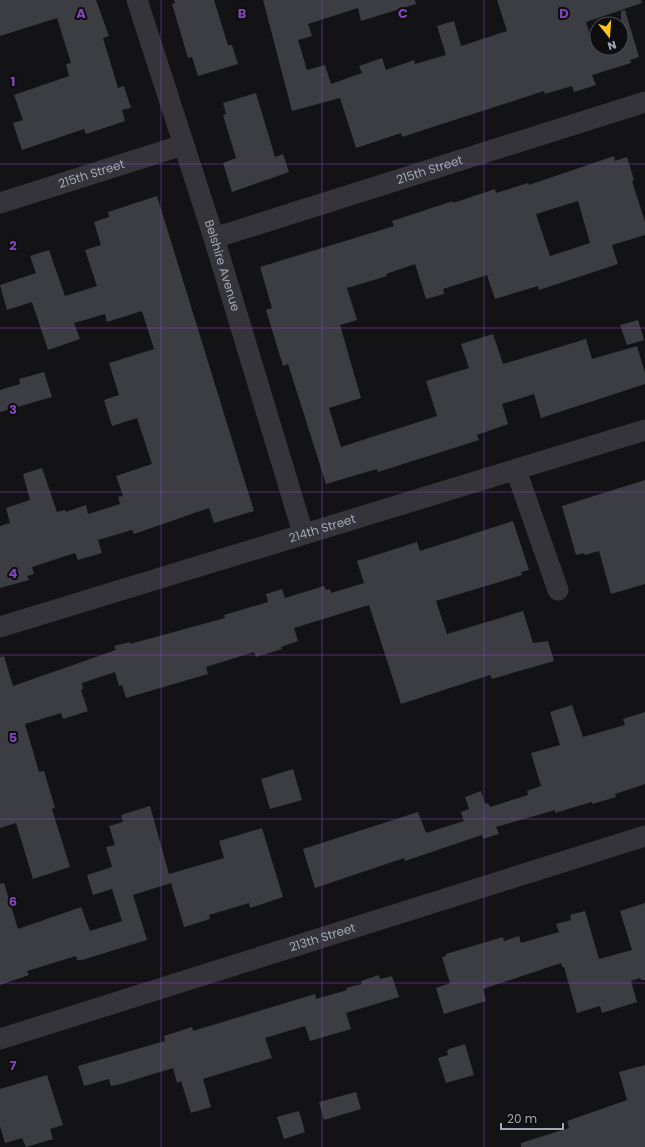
<svg xmlns="http://www.w3.org/2000/svg" width="645" height="1147" font-family="Poppins,sans-serif">
	<style>
		.building { fill: #3c3d43; fill-rule: evenodd }
		.lines { fill: none; stroke-linecap: round; stroke-linejoin: round }
		.street { stroke: #34343a; stroke-width: 21 }
		.grid { fill: none; stroke: #8345bd; stroke-width: 1; stroke-opacity: 0.55 }
		.labels { text-anchor: middle; stroke-width: 4; stroke-linejoin: round; paint-order: stroke }
		.street-label { font-size: 12px; fill: #a3a8b7; stroke: #0e0e10 }
		.grid-label { font-size: 13px; text-anchor: middle; font-weight: bold; fill: #8345bd; stroke: #0e0e10; stroke-width: 4; stroke-linejoin: round; paint-order: stroke }
	</style>
	<rect width="100%" height="100%" fill="#131315"/>
	<path class="building" d="M 0,0 L 96,0 L 109,36 L 103,38 L 118,88 L 124,86 L 131,108 L 122,110 L 125,121 L 86,134 L 84,129 L 22,150 L 13,123 L 23,120 L 14,95 L 69,76 L 66,64 L 71,63 L 57,18 L 0,36 Z
		M 174,0 L 214,0 L 228,45 L 232,45 L 238,64 L 198,76 L 192,57 L 188,58 L 172,4 L 175,3 Z
		M 263,0 L 415,0 L 416,4 L 361,21 L 358,8 L 308,24 L 312,36 L 298,40 L 307,70 L 325,65 L 331,84 L 362,73 L 359,66 L 382,58 L 386,70 L 414,60 L 415,64 L 446,55 L 437,26 L 454,21 L 461,46 L 507,31 L 497,0 L 641,0 L 642,3 L 586,22 L 594,48 L 621,48 L 621,11 L 625,10 L 639,57 L 630,60 L 631,63 L 592,75 L 596,85 L 574,92 L 572,86 L 545,94 L 544,91 L 402,137 L 401,133 L 356,148 L 340,98 L 292,111 Z
		M 256,93 L 275,157 L 283,154 L 289,172 L 232,192 L 223,163 L 236,158 L 223,115 L 226,114 L 223,103 Z
		M 614,156 L 615,161 L 627,157 L 634,180 L 632,181 L 645,222 L 645,235 L 612,245 L 618,264 L 539,290 L 538,286 L 495,299 L 487,275 L 443,289 L 444,294 L 426,299 L 415,264 L 386,274 L 387,276 L 347,288 L 357,320 L 340,325 L 361,398 L 329,408 L 341,447 L 437,416 L 426,381 L 469,368 L 461,344 L 493,334 L 503,364 L 586,339 L 592,359 L 637,346 L 645,373 L 645,384 L 541,418 L 534,394 L 502,404 L 508,424 L 477,435 L 479,440 L 378,472 L 377,469 L 326,484 L 288,364 L 283,366 L 266,310 L 272,308 L 260,267 L 394,226 L 392,221 L 453,201 L 453,203 L 495,189 L 496,193 L 528,183 L 529,185 ZM 578,201 L 590,243 L 550,256 L 536,214 Z
		M 157,196 L 254,511 L 214,523 L 209,508 L 134,534 L 132,530 L 98,540 L 102,553 L 78,560 L 75,553 L 32,567 L 34,574 L 27,576 L 29,580 L 0,588 L 0,526 L 10,523 L 6,508 L 30,500 L 23,474 L 42,468 L 57,512 L 65,510 L 66,512 L 86,505 L 88,514 L 120,504 L 118,497 L 123,496 L 116,476 L 152,464 L 137,418 L 112,426 L 104,400 L 119,395 L 109,363 L 154,349 L 142,311 L 107,322 L 105,314 L 74,323 L 80,339 L 48,350 L 32,302 L 7,310 L 0,285 L 36,273 L 30,256 L 49,250 L 65,296 L 97,286 L 85,250 L 101,245 L 94,222 L 109,217 L 108,212 Z
		M 638,320 L 644,340 L 627,345 L 620,325 Z
		M 44,372 L 52,397 L 0,412 L 0,390 L 20,384 L 19,379 Z
		M 645,480 L 645,584 L 611,594 L 599,551 L 585,555 L 584,553 L 576,555 L 562,506 Z
		M 513,521 L 529,570 L 521,572 L 522,575 L 436,601 L 447,634 L 523,611 L 533,643 L 548,641 L 554,661 L 492,679 L 490,675 L 401,704 L 369,605 L 294,628 L 298,641 L 281,647 L 282,649 L 256,657 L 254,652 L 206,667 L 208,674 L 126,698 L 122,685 L 119,686 L 115,672 L 82,683 L 83,689 L 81,690 L 88,711 L 63,719 L 61,713 L 25,724 L 39,772 L 44,771 L 55,808 L 52,809 L 70,867 L 33,879 L 16,823 L 0,828 L 0,657 L 4,656 L 13,686 L 116,650 L 114,646 L 130,642 L 130,644 L 225,618 L 224,615 L 268,602 L 266,594 L 282,589 L 285,598 L 324,586 L 326,590 L 330,589 L 331,593 L 364,583 L 357,561 L 417,542 L 420,551 Z
		M 572,705 L 583,737 L 625,725 L 623,719 L 645,712 L 645,784 L 615,794 L 616,797 L 592,804 L 592,802 L 555,813 L 555,810 L 496,827 L 499,834 L 483,839 L 482,835 L 470,839 L 405,861 L 404,858 L 315,888 L 303,849 L 418,812 L 426,833 L 464,821 L 461,812 L 469,809 L 465,797 L 481,791 L 485,804 L 488,803 L 490,807 L 528,795 L 527,791 L 541,786 L 531,753 L 560,745 L 550,712 Z
		M 293,769 L 302,800 L 270,809 L 261,779 Z
		M 150,806 L 169,874 L 224,858 L 219,841 L 262,828 L 283,897 L 250,908 L 249,903 L 209,915 L 210,919 L 184,927 L 171,883 L 133,895 L 147,940 L 82,960 L 77,960 L 76,956 L 27,971 L 29,975 L 0,985 L 0,884 L 4,883 L 18,929 L 81,907 L 90,931 L 122,921 L 112,889 L 93,895 L 87,875 L 112,867 L 106,847 L 115,845 L 109,826 L 123,822 L 121,815 Z
		M 645,903 L 645,980 L 641,980 L 640,978 L 631,981 L 637,1002 L 602,1013 L 600,1006 L 577,1013 L 564,967 L 562,967 L 561,963 L 483,989 L 486,1001 L 444,1014 L 436,988 L 450,983 L 442,957 L 446,956 L 446,954 L 503,937 L 504,941 L 519,936 L 521,943 L 559,932 L 556,924 L 571,920 L 570,915 L 585,911 L 599,959 L 632,950 L 620,911 Z
		M 379,975 L 380,979 L 392,976 L 399,997 L 346,1013 L 351,1029 L 310,1041 L 305,1026 L 265,1038 L 272,1058 L 203,1079 L 211,1107 L 191,1113 L 181,1081 L 177,1083 L 173,1068 L 121,1084 L 111,1086 L 109,1079 L 84,1086 L 78,1066 L 165,1041 L 164,1036 L 192,1027 L 193,1031 L 315,994 L 316,999 L 347,990 L 346,988 L 362,984 L 361,981 Z
		M 465,1044 L 474,1075 L 446,1083 L 438,1058 L 448,1055 L 447,1051 L 449,1049 Z
		M 645,1065 L 645,1147 L 521,1147 L 521,1143 L 569,1128 L 567,1121 L 627,1100 L 619,1072 Z
		M 47,1075 L 63,1125 L 50,1129 L 53,1139 L 26,1147 L 22,1138 L 5,1143 L 0,1126 L 0,1089 Z
		M 356,1092 L 361,1109 L 324,1120 L 319,1102 Z
		M 299,1111 L 305,1132 L 284,1139 L 277,1117 Z"/>
	<g class="lines">
		<g class="street">
			<path id="s1" d="M 137,0 L 214,238 L 303,533"/>
			<path id="s2" d="M 0,203 L 183,145"/>
			<path id="s3" d="M 214,238 L 645,102"/>
			<path d="M 516,470 L 558,590"/>
			<path id="s4" d="M 0,627 L 645,430"/>
			<path id="s5" d="M 0,1039 L 645,836"/>
		</g>
	</g>
	<path class="grid" d="M 161,0 L 161,1147M 322,0 L 322,1147M 484,0 L 484,1147M 0,164 L 645,164M 0,328 L 645,328M 0,492 L 645,492M 0,655 L 645,655M 0,819 L 645,819M 0,983 L 645,983"/>
	<g class="labels">
		<g class="street-label">
			<text dy="4" stroke="none"><textPath href="#s3" startOffset="226">215th Street</textPath></text>
			<text dy="4" stroke="none"><textPath href="#s2" startOffset="96">215th Street</textPath></text>
			<text dy="4" stroke="none"><textPath href="#s1" startOffset="279">Belshire Avenue</textPath></text>
			<text dy="4" stroke="none"><textPath href="#s4" startOffset="337">214th Street</textPath></text>
			<text dy="4" stroke="none"><textPath href="#s5" startOffset="338">213th Street</textPath></text>
		</g>
	</g>
	<g class="grid-label">
		<text x="81" y="18">A</text>
		<text x="242" y="18">B</text>
		<text x="403" y="18">C</text>
		<text x="564" y="18">D</text>
		<text x="13" y="86">1</text>
		<text x="13" y="250">2</text>
		<text x="13" y="414">3</text>
		<text x="13" y="578">4</text>
		<text x="13" y="742">5</text>
		<text x="13" y="906">6</text>
		<text x="13" y="1070">7</text>
	</g>
	<g transform="translate(609 36) rotate(163)"><circle r="19" fill="#0e0e10" stroke="#4a4c53"/>
	<path d="M0-3L7 15L0 10L-7 15Z" fill="#ffc321"/>
	<text y="-6" font-size="11" font-weight="bold" text-anchor="middle" fill="#a3a8b7">N</text>
	</g>
	<path d="M501 1123v6h62v-6" fill="none" stroke="#a3a8b7" stroke-width="2"/>
	<text x="507" y="1123" font-size="12" fill="#a3a8b7" stroke="#0e0e10" stroke-width="3" paint-order="stroke">20 m</text>
</svg>
